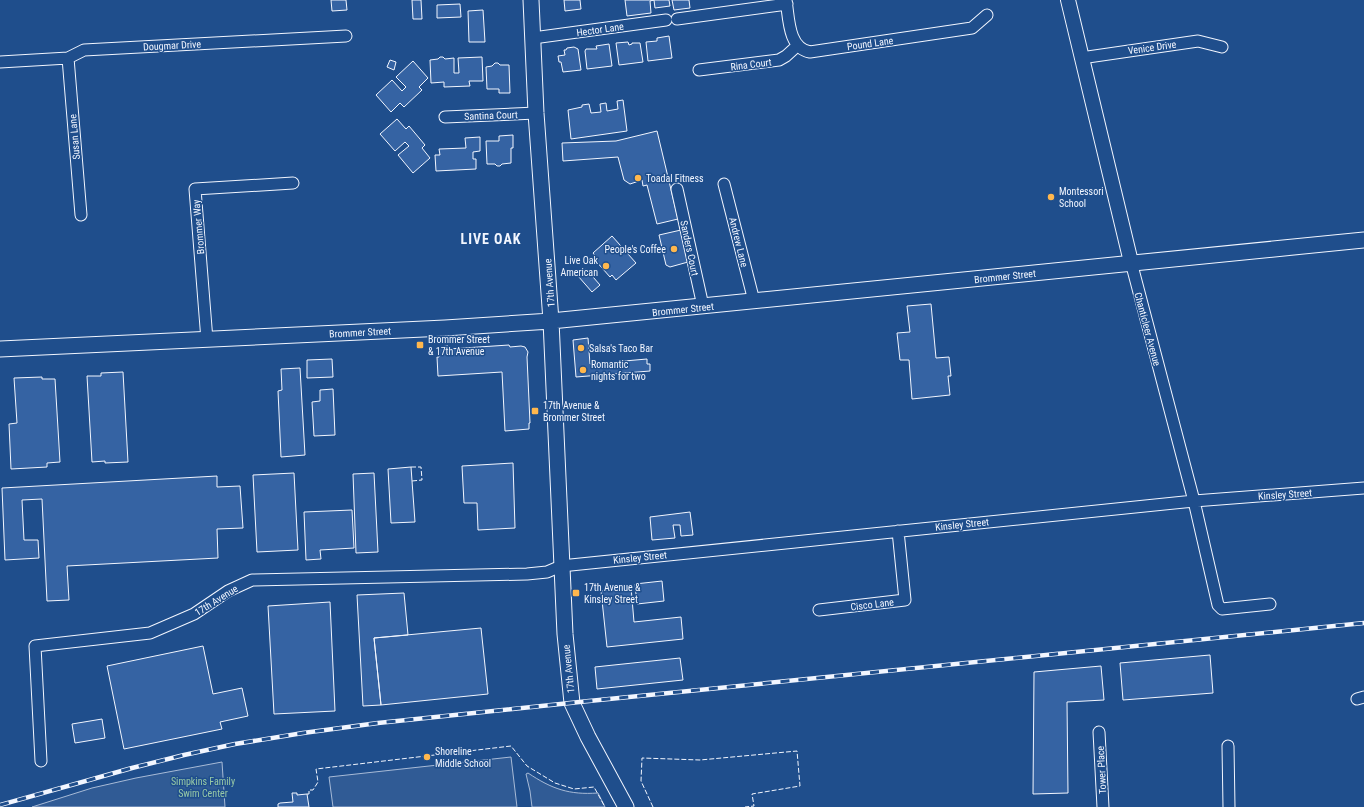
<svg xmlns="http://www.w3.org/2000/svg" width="1364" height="807" font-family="'Roboto Condensed',sans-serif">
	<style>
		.green { fill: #305b95; stroke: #a8bbd7 }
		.building { fill: #3563a3; stroke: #f2f6ff }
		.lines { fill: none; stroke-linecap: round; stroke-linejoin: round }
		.minor-casing { stroke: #f2f6ff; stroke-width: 13 }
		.tertiary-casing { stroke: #f2f6ff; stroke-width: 16 }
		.secondary-casing { stroke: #f2f6ff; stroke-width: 17 }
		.minor { stroke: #1f4e8c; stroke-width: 11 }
		.tertiary { stroke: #1f4e8c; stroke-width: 14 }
		.secondary { stroke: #1f4e8c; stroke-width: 15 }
		.rail-casing { stroke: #f2f6ff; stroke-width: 4.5 }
		.rail { stroke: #1f4e8c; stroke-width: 3; stroke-dasharray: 9; stroke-linecap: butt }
		.fence { stroke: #f2f6ff; stroke-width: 1; stroke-dasharray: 5 2; stroke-linecap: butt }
		.poi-dot { fill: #ffb74d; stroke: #1f4e8c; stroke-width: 1.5 }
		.labels { text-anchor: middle; stroke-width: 3; stroke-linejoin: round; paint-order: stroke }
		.street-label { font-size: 10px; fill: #f2f6ff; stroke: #1f4e8c }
		.poi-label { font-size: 10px; fill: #f2f6ff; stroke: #1f4e8c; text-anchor: start }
		.park-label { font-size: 10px; fill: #97c8a6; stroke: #1f4e8c }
		.district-label { font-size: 14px; font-weight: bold; letter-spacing: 1px; fill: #f2f6ff; stroke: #1f4e8c }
	</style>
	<rect width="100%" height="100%" fill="#1f4e8c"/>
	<path class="green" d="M 511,757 L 517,807 L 333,807 L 329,777 Z
		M 222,762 L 225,807 L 32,807 L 92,788 L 136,778 Z
		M 528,773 C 552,789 569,795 598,793 L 605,807 L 532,807 L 530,791 L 526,774 Z"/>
	<path class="building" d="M 331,0 L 346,0 L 347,10 L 332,11 Z
		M 412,0 L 421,0 L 422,19 L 413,19 Z
		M 564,0 L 580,0 L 581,9 L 565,11 Z
		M 625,0 L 669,0 L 670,6 L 655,8 L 654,0 L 650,1 L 651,13 L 627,16 Z
		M 672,0 L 689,0 L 690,8 L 674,10 Z
		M 460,4 L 461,17 L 437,18 L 437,5 Z
		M 483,10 L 485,42 L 469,42 L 468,11 Z
		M 669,36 L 672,58 L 648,61 L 646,42 L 657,41 L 657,38 Z
		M 628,42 L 629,45 L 632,44 L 632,43 L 640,43 L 643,62 L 619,65 L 616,43 Z
		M 609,44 L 612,66 L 587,69 L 585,51 L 586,49 L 597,49 L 596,46 Z
		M 574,47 L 578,49 L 581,70 L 563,72 L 561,62 L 559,62 L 558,56 L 565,55 L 564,50 L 566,50 L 567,48 Z
		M 440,57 L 443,57 L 445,59 L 454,58 L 454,73 L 459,73 L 458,58 L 482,57 L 483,81 L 469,81 L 470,86 L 444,87 L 444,82 L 431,83 L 430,60 L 438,59 Z
		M 390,60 L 396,62 L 394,70 L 387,67 Z
		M 413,61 L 428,78 L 419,87 L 422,90 L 404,107 L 400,103 L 391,112 L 376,95 L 392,80 L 402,91 L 406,87 L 396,77 Z
		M 495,63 L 498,63 L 500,65 L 509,65 L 510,93 L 499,93 L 499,89 L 487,89 L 486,67 L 492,66 Z
		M 623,100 L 627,131 L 571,139 L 568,110 L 582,107 L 582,105 L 589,104 L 591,113 L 601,112 L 600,104 L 606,103 L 607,111 L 618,109 L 617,101 Z
		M 397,119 L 406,129 L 409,126 L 425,145 L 422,148 L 430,158 L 413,173 L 398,155 L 409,146 L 405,142 L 395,151 L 380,134 Z
		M 657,131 L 678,219 L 657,224 L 647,185 L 643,186 L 642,180 L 630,184 L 624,180 L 618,157 L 563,161 L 562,143 L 616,141 Z
		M 513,135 L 513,148 L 511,148 L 511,163 L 502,164 L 500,166 L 497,166 L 495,164 L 487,164 L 486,141 L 499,141 L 499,136 Z
		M 480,137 L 480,151 L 473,152 L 473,159 L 476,159 L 476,169 L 436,171 L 435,155 L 440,155 L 439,149 L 466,148 L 465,138 Z
		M 681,230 L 688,262 L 670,267 L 666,265 L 659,235 Z
		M 612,236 L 636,263 L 616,280 L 612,275 L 610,277 L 595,260 L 597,258 L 593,253 Z
		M 586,269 L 600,285 L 592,292 L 578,276 Z
		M 931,304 L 936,358 L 949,357 L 951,376 L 948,376 L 950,395 L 912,399 L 909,360 L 900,360 L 897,333 L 910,332 L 907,306 Z
		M 588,338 L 590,364 L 647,359 L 647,364 L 650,364 L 650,371 L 576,377 L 573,340 Z
		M 509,345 L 510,347 L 521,346 L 525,347 L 528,352 L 527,357 L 530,423 L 529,423 L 529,429 L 505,431 L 502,372 L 438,376 L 437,357 L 439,357 L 439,347 L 448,346 L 448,349 Z
		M 332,359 L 333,377 L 307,378 L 307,360 Z
		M 300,368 L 305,455 L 281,457 L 278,391 L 282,390 L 281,369 Z
		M 123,372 L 128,462 L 105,463 L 105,461 L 92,462 L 87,376 L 101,376 L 101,373 Z
		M 42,377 L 42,379 L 55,379 L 60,462 L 47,463 L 47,467 L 11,469 L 9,424 L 17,423 L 14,378 Z
		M 333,389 L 335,435 L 314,436 L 312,402 L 320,401 L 320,390 Z
		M 513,463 L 515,528 L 478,530 L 477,503 L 464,503 L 462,466 Z
		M 411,467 L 415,522 L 391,523 L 388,469 Z
		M 294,473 L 298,550 L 257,552 L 253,475 Z
		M 374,473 L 378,552 L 356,553 L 353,474 Z
		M 217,476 L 217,487 L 240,486 L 243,528 L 217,529 L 218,558 L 67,566 L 69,600 L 47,601 L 42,499 L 22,500 L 24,540 L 38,540 L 39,558 L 5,560 L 2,488 Z
		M 352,510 L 354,548 L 320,550 L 321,559 L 306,560 L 304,512 Z
		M 690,512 L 693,535 L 681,536 L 680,525 L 673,525 L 675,538 L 652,540 L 650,517 Z
		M 662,581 L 664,601 L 637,604 L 635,584 Z
		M 631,587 L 634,622 L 681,617 L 683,639 L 607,647 L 601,591 Z
		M 404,593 L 408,635 L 374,638 L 381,705 L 363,706 L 357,595 Z
		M 330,602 L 335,711 L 274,714 L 268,606 Z
		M 481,628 L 488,694 L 381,705 L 374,638 Z
		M 203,646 L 213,694 L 242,688 L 248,716 L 220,722 L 222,729 L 124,749 L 107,666 Z
		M 1210,655 L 1213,693 L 1123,700 L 1120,663 Z
		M 680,658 L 683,680 L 597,689 L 595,667 Z
		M 1101,666 L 1104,700 L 1067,702 L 1068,793 L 1033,794 L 1034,672 Z
		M 102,719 L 105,738 L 75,743 L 72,724 Z
		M 292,793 L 297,793 L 297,795 L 307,794 L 309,807 L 278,807 L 278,804 L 280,803 L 293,802 Z"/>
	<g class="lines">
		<g class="minor-casing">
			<path id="minor" d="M 786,0 C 789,18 788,48 810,52 L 972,28 L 987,15
				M 677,19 L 787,4
				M 533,38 L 666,20
				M 68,58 L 81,215
				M 1081,58 L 1198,41 L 1222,47
				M 0,62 L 68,58 L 84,50 L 346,36
				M 699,70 L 779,60 L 786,56 L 797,46
				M 445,117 L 536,113
				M 724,184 L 754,301
				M 677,189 L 703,306
				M 1131,262 L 1194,501 L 1218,605 L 1222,609 L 1270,604
				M 207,340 L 195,189 L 293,183
				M 819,610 L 905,600 L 898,531
				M 1357,699 L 1364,697
				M 1099,732 L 1103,807
				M 1228,746 L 1229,807
				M 41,761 L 35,646 L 150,633 L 194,614 L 228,591 L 252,580 L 527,574 L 547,572 L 561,566 L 1194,501 L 1364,488"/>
		</g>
		<g class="tertiary-casing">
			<path id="tertiary" d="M 1068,0 L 1131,262"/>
		</g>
		<g class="secondary-casing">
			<path id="secondary" d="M 531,0 L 536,113 L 551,321 L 565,634 L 572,703 L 588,737 L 626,807
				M 0,349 L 445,328 L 551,321 L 1364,240"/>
		</g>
		<use href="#minor" class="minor"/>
		<use href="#tertiary" class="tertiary"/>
		<use href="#secondary" class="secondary"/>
		<g class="rail-casing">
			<path id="rail" d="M 0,805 L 132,768 L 184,755 L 235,744 L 303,733 L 378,723 L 589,701 L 1364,623"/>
		</g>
		<use href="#rail" class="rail"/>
		<path class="fence" d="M 411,467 L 421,467 L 422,480 L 412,481
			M 307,794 L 309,794 L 309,790 L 313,790 L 318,782 L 316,769 L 511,746 L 527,766 L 555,783 L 574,789 L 594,787 L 605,807
			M 653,807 L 641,781 L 642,758 L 700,760 L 797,751 L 800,786 L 752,794 L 754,806 L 745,807"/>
	</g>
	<g class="poi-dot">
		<circle cx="638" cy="178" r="4"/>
		<circle cx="1051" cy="197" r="4"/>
		<circle cx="674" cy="249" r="4"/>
		<circle cx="606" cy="266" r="4"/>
		<rect x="416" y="341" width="8" height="8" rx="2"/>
		<circle cx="581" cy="348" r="4"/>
		<circle cx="583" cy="370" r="4"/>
		<rect x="531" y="407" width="8" height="8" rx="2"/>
		<rect x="572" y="589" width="8" height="8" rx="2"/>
		<circle cx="427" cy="757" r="4"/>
	</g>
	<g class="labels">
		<g class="street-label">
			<text transform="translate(600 29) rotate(-8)" y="4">Hector Lane</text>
			<text transform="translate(870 43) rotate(-8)" y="4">Pound Lane</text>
			<text transform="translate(172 45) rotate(-3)" y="4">Dougmar Drive</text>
			<text transform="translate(1152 47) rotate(-8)" y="4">Venice Drive</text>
			<text transform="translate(751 64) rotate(-7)" y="4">Rina Court</text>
			<text transform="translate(491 115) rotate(-2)" y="4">Santina Court</text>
			<text transform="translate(74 137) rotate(-95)" y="4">Susan Lane</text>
			<text transform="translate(198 227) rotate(-95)" y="4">Brommer Way</text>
			<text transform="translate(739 242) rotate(76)" y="4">Andrew Lane</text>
			<text transform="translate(690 248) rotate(78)" y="4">Sanders Court</text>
			<text transform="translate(1005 276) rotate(-6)" y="4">Brommer Street</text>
			<text transform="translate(549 283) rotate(-94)" y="4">17th Avenue</text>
			<text transform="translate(683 309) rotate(-6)" y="4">Brommer Street</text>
			<text transform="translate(1148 329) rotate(75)" y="4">Chanticleer Avenue</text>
			<text transform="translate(360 332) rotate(-3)" y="4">Brommer Street</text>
			<text transform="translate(1285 494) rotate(-4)" y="4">Kinsley Street</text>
			<text transform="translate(962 524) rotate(-6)" y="4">Kinsley Street</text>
			<text transform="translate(640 557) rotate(-6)" y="4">Kinsley Street</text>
			<text transform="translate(216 600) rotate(-32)" y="4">17th Avenue</text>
			<text transform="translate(872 604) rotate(-7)" y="4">Cisco Lane</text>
			<text transform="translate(568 669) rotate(-96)" y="4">17th Avenue</text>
			<text transform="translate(1101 770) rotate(-93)" y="4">Tower Place</text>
		</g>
		<g class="poi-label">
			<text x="646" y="182">Toadal Fitness</text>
			<text x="1059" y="195">Montessori<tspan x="1059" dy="12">School</tspan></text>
			<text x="666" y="253" text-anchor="end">People's Coffee</text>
			<text x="598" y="264" text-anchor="end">Live Oak<tspan x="598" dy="12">American</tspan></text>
			<text x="428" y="343">Brommer Street<tspan x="428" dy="12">&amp; 17th Avenue</tspan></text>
			<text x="589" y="352">Salsa's Taco Bar</text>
			<text x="591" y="368">Romantic<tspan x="591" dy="12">nights for two</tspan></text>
			<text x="543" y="409">17th Avenue &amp;<tspan x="543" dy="12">Brommer Street</tspan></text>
			<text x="584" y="591">17th Avenue &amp;<tspan x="584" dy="12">Kinsley Street</tspan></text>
			<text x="435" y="755">Shoreline<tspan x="435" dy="12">Middle School</tspan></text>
		</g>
		<g class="park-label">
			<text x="203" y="785">Simpkins Family<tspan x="203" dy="12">Swim Center</tspan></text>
		</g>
		<g class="district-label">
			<text x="491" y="244">LIVE OAK</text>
		</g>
	</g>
</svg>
